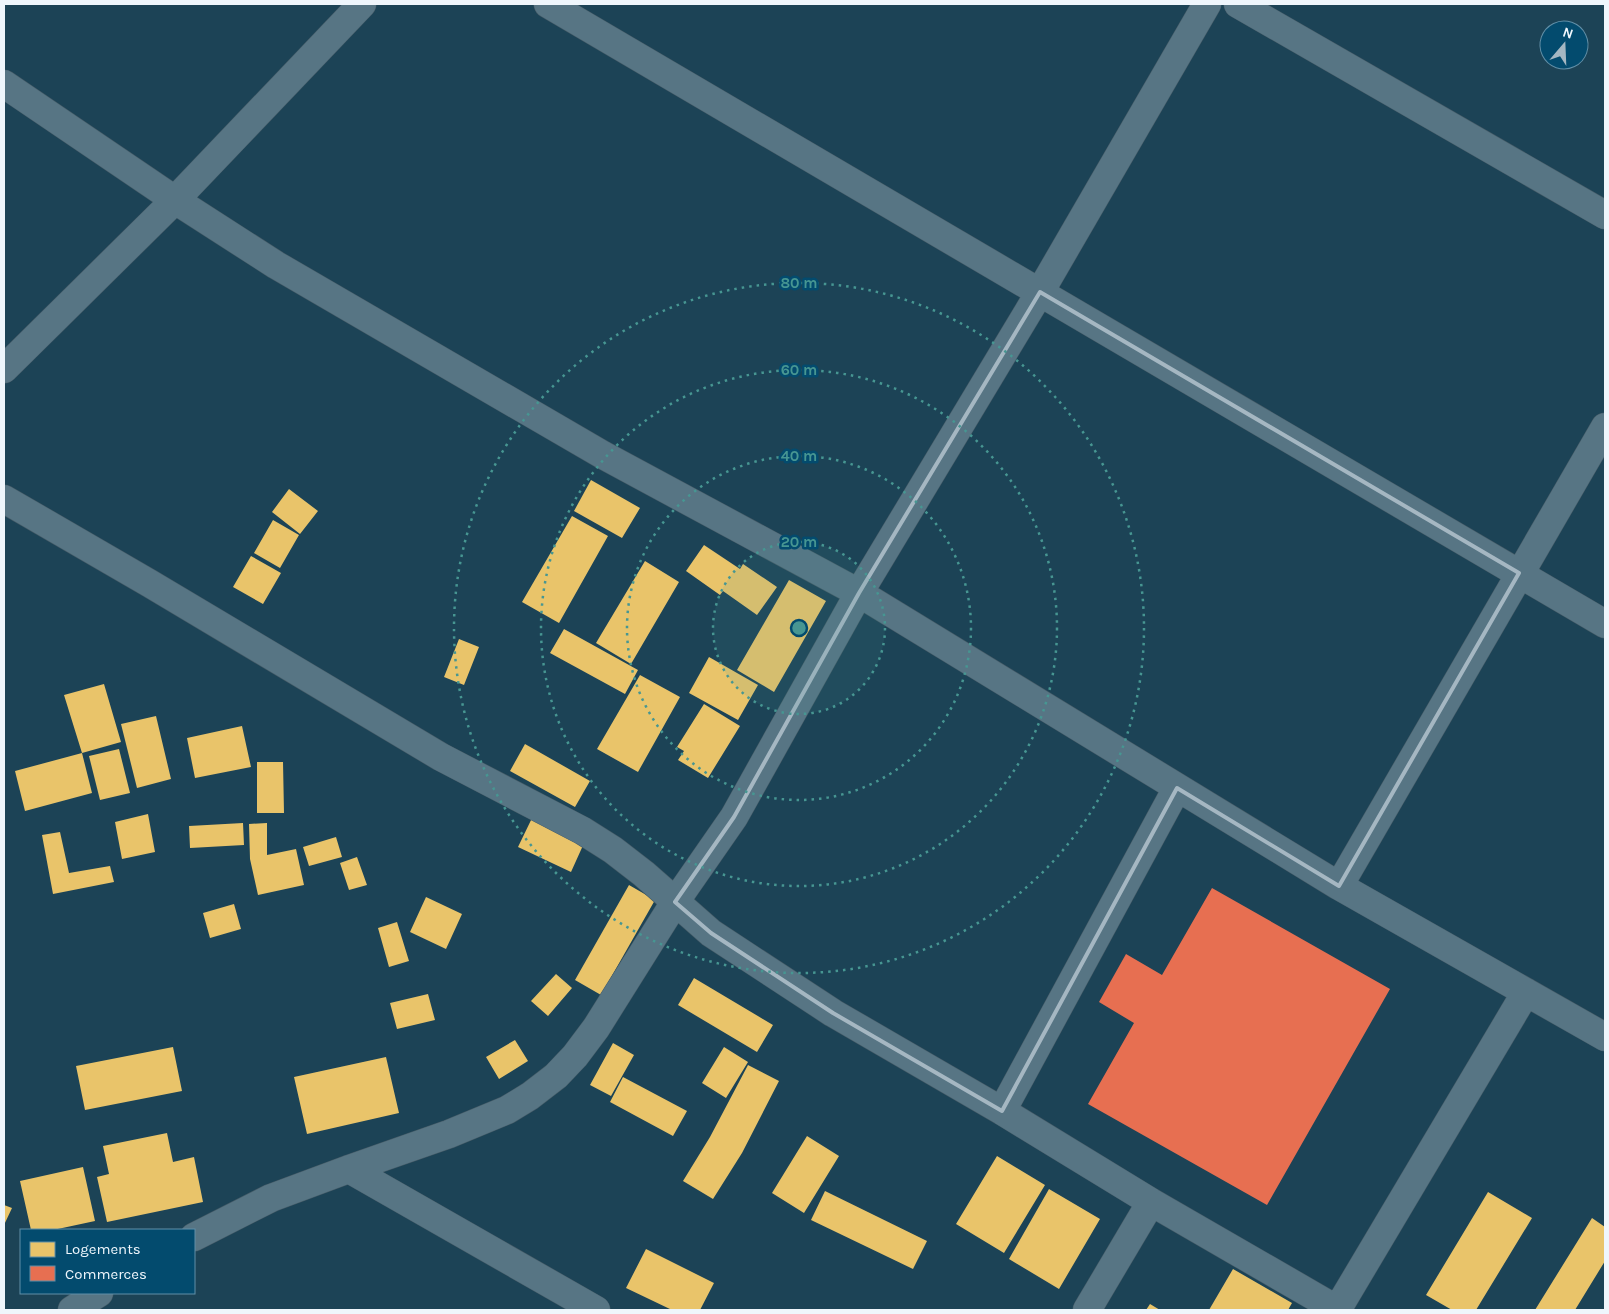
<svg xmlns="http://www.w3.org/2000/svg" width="1609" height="1314" font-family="Karla,sans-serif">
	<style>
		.homes { fill: #e9c46a }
		.shops { fill: #e76f51 }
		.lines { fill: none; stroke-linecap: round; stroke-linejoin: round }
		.minor-casing { stroke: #455b67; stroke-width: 29 }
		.minor { stroke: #577584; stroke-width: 28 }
		.marked { fill: none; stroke: #a5b7c2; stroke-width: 4; stroke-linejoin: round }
		.ring { fill: none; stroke: #479692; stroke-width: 2.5; stroke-dasharray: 2.5 5 }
		.centre { fill: #479692; stroke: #034b6e; stroke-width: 2.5 }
		.ring-label { font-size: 15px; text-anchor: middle; font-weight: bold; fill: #479692; stroke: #034b6e; stroke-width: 5; stroke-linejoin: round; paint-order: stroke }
	</style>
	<rect width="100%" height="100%" fill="#1c4356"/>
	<path class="homes" d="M 591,480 L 640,508 L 622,538 L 574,511 Z
		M 289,489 L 318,511 L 300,534 L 272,512 Z
		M 572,516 L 608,536 L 559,623 L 522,602 Z
		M 273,520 L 299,535 L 280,568 L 254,553 Z
		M 704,545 L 740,569 L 743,564 L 777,587 L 757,615 L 723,591 L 720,595 L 686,571 Z
		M 251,556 L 281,573 L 263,604 L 233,587 Z
		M 645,561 L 679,582 L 631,664 L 596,643 Z
		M 789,580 L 826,601 L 774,692 L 737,670 Z
		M 564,629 L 638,670 L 625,694 L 550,653 Z
		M 459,639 L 479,647 L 464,685 L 444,677 Z
		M 709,657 L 758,685 L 738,720 L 689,693 Z
		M 640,675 L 680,697 L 638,772 L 597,749 Z
		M 104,684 L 121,742 L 82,753 L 64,695 Z
		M 704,704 L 740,726 L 708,778 L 678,760 L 684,751 L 677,747 Z
		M 156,716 L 171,779 L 137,788 L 121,724 Z
		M 242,726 L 251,767 L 195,778 L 187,738 Z
		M 525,744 L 590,781 L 575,807 L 510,771 Z
		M 119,749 L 130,793 L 100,800 L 89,756 Z
		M 82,753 L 92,793 L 25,811 L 15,771 Z
		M 257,762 L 283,762 L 284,813 L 257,813 Z
		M 148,814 L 155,852 L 122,859 L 115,822 Z
		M 533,816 L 585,841 L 571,872 L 518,847 Z
		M 243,823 L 244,845 L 190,848 L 189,826 Z
		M 267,823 L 267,855 L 296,849 L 304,885 L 258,895 L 250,859 L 249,824 Z
		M 60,832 L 69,873 L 110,866 L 114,882 L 53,894 L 42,835 Z
		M 336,837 L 342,857 L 309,866 L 303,847 Z
		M 357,857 L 367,885 L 349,890 L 340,863 Z
		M 629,885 L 655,900 L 601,995 L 575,980 Z
		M 426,897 L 462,914 L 446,949 L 410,932 Z
		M 234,904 L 241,929 L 210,938 L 203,913 Z
		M 397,922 L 409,961 L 389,967 L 378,928 Z
		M 556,974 L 572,988 L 548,1016 L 531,1001 Z
		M 694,978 L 773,1025 L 757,1052 L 678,1005 Z
		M 428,994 L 435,1020 L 397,1029 L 390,1003 Z
		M 515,1040 L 528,1061 L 499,1079 L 486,1057 Z
		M 613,1043 L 634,1055 L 611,1096 L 590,1085 Z
		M 173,1047 L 182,1091 L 85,1110 L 76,1066 Z
		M 724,1047 L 748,1062 L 726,1098 L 702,1083 Z
		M 386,1057 L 399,1113 L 307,1134 L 294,1077 Z
		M 748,1065 L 779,1081 L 742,1153 L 713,1199 L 683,1181 L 710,1137 Z
		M 623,1077 L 687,1111 L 673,1136 L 610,1102 Z
		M 167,1133 L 173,1162 L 194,1157 L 203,1202 L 107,1222 L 97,1177 L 109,1174 L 103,1146 Z
		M 807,1136 L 839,1156 L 804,1213 L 772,1193 Z
		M 997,1156 L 1045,1185 L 1004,1253 L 956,1224 Z
		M 83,1167 L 95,1221 L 53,1230 L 31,1230 L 20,1181 Z
		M 1049,1189 L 1100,1219 L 1059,1289 L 1009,1259 Z
		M 825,1191 L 927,1241 L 913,1269 L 811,1220 Z
		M 1488,1192 L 1532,1218 L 1476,1310 L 1452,1310 L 1426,1295 Z
		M 4,1205 L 12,1208 L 4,1225 Z
		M 1592,1218 L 1605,1227 L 1605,1261 L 1575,1310 L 1535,1310 Z
		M 646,1249 L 714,1283 L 700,1310 L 672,1310 L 626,1288 Z
		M 1233,1269 L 1292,1303 L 1288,1310 L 1209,1310 Z
		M 1150,1304 L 1160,1310 L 1146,1310 Z"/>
	<path class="shops" d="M 1212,888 L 1390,989 L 1267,1205 L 1088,1104 L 1134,1023 L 1099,1002 L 1126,954 L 1162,975 Z"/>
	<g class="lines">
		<g class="minor-casing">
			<path id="minor" d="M 548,4 L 1605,624
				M 1238,4 L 1605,215
				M 4,84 L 175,200 L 276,265 L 603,455 L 859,593 L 1339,886 L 1605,1037
				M 4,369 L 175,200 L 362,4
				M 4,499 L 149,583 L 441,757 L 583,831 L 613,850 L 644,874 L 711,933 L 833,1013 L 1002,1111 L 1151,1202 L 1338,1310
				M 1339,886 L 1605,427
				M 1002,1111 L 1177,788
				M 349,1169 L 596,1310
				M 194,1237 L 271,1198 L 349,1169 L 449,1134 L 507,1110 L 530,1096 L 556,1076 L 575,1056 L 596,1028 L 675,902 L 734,817 L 859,593 L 1040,292 L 1207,4
				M 72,1310 L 99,1293
				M 1087,1310 L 1151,1202
				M 1337,1310 L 1526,992"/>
		</g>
		<use href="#minor" class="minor"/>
	</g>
	<path class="marked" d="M 1040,292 L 1519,573 L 1339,886 L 1177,788 L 1002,1111 L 833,1013 L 711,933 L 675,902 L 734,817 L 859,593 Z"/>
	<circle cx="799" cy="628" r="86" fill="#479692" fill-opacity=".12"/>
	<g class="ring">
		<circle cx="799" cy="628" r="86"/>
		<circle cx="799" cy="628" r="172"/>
		<circle cx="799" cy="628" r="258"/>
		<circle cx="799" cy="628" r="345"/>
	</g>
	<circle cx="799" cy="628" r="8" class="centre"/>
	<g class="ring-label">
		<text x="799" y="288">80 m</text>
		<text x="799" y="375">60 m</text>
		<text x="799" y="461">40 m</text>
		<text x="799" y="547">20 m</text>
	</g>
	<rect width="1609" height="1314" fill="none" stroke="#eff6fc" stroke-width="10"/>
	<rect x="20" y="1229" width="175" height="65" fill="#034b6e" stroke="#618fa7"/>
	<rect x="30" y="1242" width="25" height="15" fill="#e9c46a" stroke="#618fa7"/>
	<text x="65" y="1254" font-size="15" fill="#eff6fc">Logements</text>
	<rect x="30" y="1266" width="25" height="15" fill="#e76f51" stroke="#618fa7"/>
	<text x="65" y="1279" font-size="15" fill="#eff6fc">Commerces</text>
	<g transform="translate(1564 45) rotate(19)"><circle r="24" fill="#034b6e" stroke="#618fa7"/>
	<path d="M0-4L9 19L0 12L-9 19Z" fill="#a5b7c2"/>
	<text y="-8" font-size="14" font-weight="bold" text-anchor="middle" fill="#eff6fc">N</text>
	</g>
</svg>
